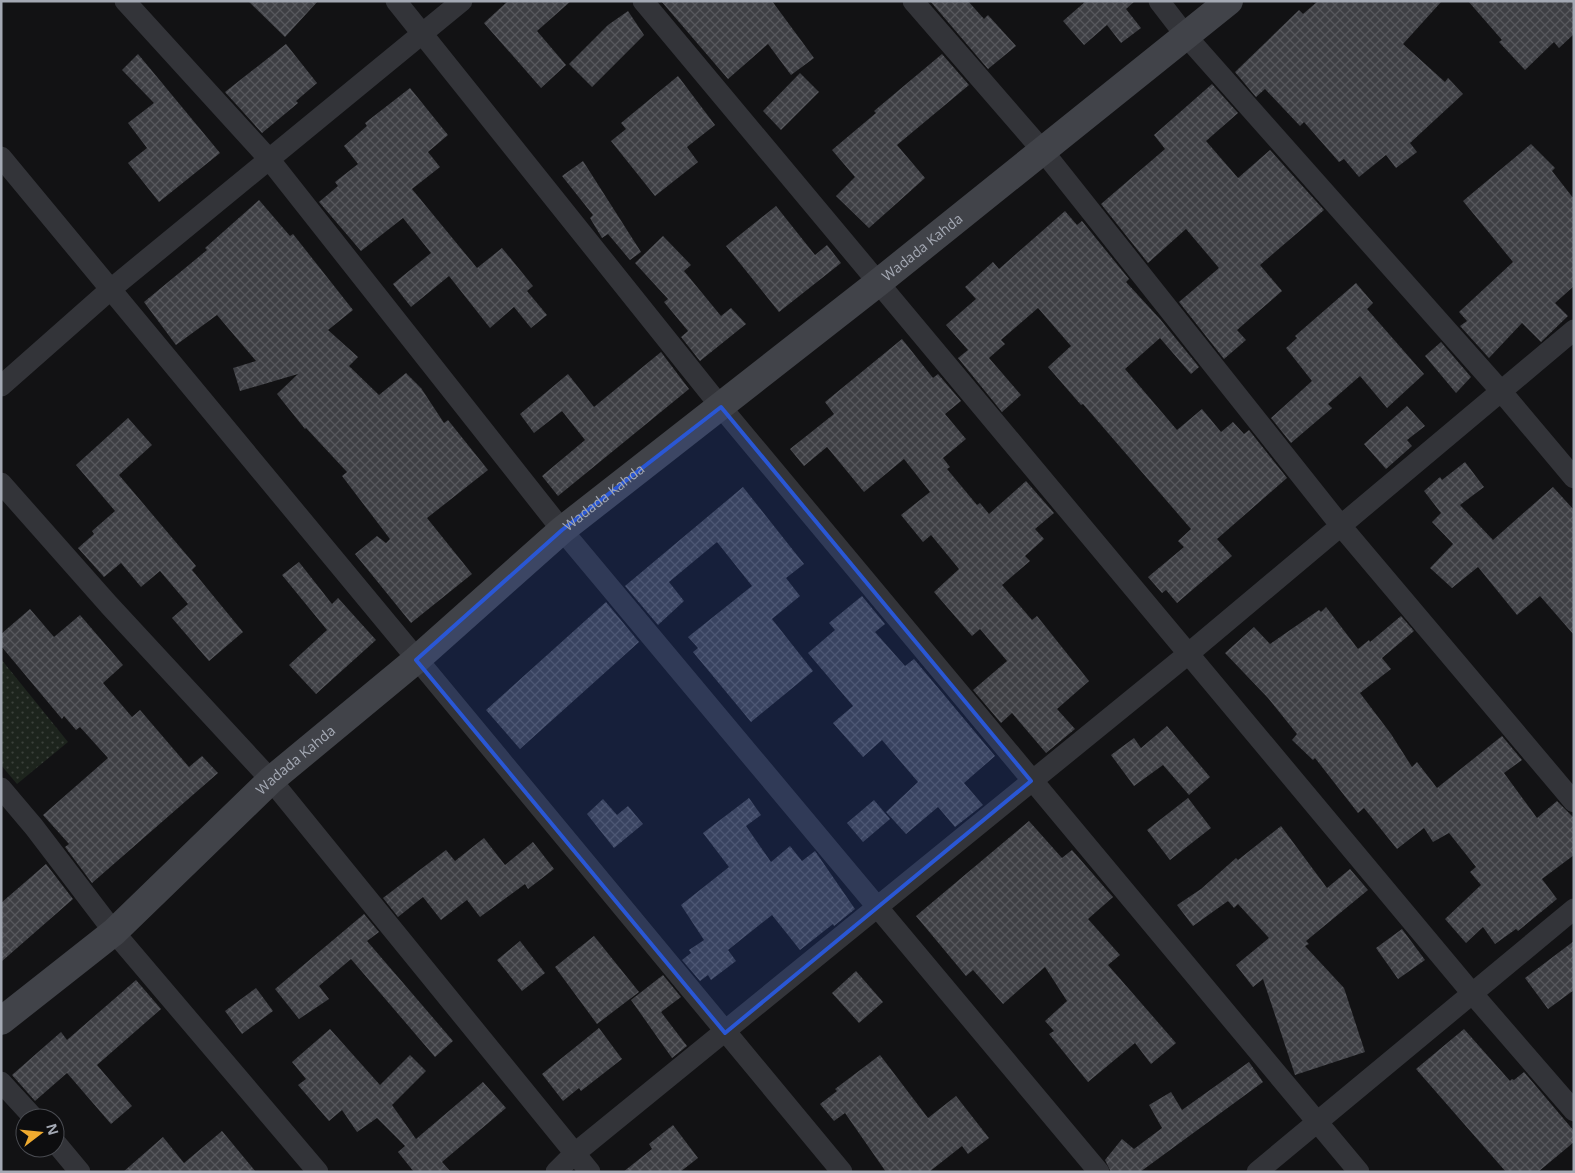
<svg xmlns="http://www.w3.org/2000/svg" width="1575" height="1173" font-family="'Open Sans',sans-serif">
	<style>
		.grass { fill: url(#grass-dots) }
		.building { fill: url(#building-cross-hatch) }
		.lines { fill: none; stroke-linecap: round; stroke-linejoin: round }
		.street { stroke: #333439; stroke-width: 21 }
		.secondary { stroke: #414349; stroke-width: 28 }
		.marked { fill: #2a57d4; fill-opacity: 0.2; stroke: #2a57d4; stroke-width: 4; stroke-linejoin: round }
		.labels { text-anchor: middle; stroke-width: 4; stroke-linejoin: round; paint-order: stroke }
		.street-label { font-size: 14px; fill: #a4a9b4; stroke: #0d0d0f }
	</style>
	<defs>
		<pattern id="grass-dots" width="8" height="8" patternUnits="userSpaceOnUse" patternTransform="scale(1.25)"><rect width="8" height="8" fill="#1d241d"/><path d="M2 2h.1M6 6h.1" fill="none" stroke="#3b413b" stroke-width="1.8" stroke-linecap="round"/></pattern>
		<pattern id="building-cross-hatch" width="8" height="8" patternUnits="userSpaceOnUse" patternTransform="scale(1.25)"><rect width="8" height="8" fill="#3e3f44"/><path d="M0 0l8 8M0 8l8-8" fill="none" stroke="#57585d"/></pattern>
	</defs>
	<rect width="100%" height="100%" fill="#121214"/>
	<path class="grass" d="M 1,659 L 68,742 L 17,784 L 1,765 Z"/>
	<path class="building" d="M 248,1 L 318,1 L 285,37 Z
		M 508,1 L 571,1 L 537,31 L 566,65 L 541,88 L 484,23 Z
		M 661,1 L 772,1 L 814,58 L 791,75 L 768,44 L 728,79 Z
		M 930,1 L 968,1 L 984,19 L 988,15 L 1016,46 L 988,69 Z
		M 1086,1 L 1135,1 L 1126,9 L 1141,28 L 1121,43 L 1107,25 L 1084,45 L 1063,21 Z
		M 1318,1 L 1442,1 L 1403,44 L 1445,82 L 1448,78 L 1463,94 L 1410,143 L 1417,152 L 1396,168 L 1386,155 L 1359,177 L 1344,159 L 1339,162 L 1304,122 L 1300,126 L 1265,89 L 1256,97 L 1235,72 L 1299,10 L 1303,14 Z
		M 1468,1 L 1574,1 L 1574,34 L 1559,48 L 1554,42 L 1525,70 L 1499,42 L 1502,40 Z
		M 628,11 L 644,35 L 592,87 L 569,64 L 608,25 Z
		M 286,44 L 317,83 L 296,101 L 298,103 L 262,133 L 225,92 Z
		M 138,54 L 220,153 L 159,202 L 128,163 L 147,148 L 128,123 L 154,103 L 122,70 Z
		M 942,54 L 969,85 L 897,145 L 925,178 L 869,228 L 836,196 L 855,177 L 832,150 L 876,113 L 874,111 Z
		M 800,73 L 819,92 L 781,130 L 763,111 Z
		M 678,76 L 715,125 L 687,147 L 698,162 L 655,196 L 611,141 L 626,129 L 621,123 Z
		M 1212,84 L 1238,113 L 1206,141 L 1238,178 L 1270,150 L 1324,210 L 1260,265 L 1282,291 L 1237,330 L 1246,340 L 1224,359 L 1179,302 L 1219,268 L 1186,229 L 1148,263 L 1101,204 L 1165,149 L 1154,135 Z
		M 410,88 L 448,135 L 428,152 L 440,167 L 412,189 L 477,268 L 502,248 L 533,286 L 527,291 L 547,315 L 531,328 L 514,307 L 490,328 L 449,276 L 411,307 L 393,284 L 431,253 L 403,218 L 361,251 L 319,202 L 338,186 L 335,182 L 358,164 L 344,146 L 367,126 L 365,123 Z
		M 1531,144 L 1555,168 L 1552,171 L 1574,199 L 1574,286 L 1555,303 L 1568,316 L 1541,342 L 1522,323 L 1489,358 L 1460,326 L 1467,321 L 1459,312 L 1513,262 L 1463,201 Z
		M 583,161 L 641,252 L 630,260 L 608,234 L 602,238 L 590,218 L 593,215 L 562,176 Z
		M 259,200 L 290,236 L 293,234 L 353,310 L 328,330 L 358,357 L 349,366 L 379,395 L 406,373 L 421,388 L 444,423 L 448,420 L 488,470 L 427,518 L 472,574 L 411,623 L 355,554 L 377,536 L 386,543 L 390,539 L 342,476 L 347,472 L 306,428 L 305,429 L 277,394 L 298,374 L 240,391 L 233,368 L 256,361 L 217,315 L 176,345 L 144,302 L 207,250 L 205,248 Z
		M 776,206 L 815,255 L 827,245 L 841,263 L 779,312 L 726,246 Z
		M 1065,211 L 1077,225 L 1082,221 L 1129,279 L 1126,282 L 1160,319 L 1199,367 L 1191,374 L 1160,338 L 1125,369 L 1177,430 L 1202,409 L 1221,432 L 1233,422 L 1244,434 L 1249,430 L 1287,478 L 1217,539 L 1232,556 L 1177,603 L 1166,590 L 1162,593 L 1148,577 L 1184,547 L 1178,541 L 1191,529 L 1083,404 L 1081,405 L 1048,367 L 1071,346 L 1038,308 L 1001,340 L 1005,344 L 989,358 L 1021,395 L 1002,412 L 958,358 L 968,350 L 946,325 L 976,299 L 965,287 L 993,262 L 999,269 Z
		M 663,236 L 691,265 L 684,271 L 721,316 L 731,308 L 746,324 L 700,361 L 681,337 L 688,331 L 664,302 L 668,299 L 635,263 Z
		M 1356,283 L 1373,303 L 1367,309 L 1424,374 L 1387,408 L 1360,376 L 1328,404 L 1332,408 L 1291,443 L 1271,418 L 1312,381 L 1286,348 L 1297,338 L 1295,336 Z
		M 902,339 L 933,378 L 938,374 L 961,401 L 945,414 L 966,439 L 943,458 L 950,467 L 947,469 L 977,505 L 980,503 L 989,514 L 1026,481 L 1054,513 L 1035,529 L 1044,539 L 1025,556 L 1030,561 L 1002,585 L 1032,620 L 1037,616 L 1089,681 L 1057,709 L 1075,729 L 1046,753 L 1012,713 L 1001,723 L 973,690 L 1007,661 L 980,629 L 972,636 L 934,592 L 959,569 L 931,535 L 923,542 L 901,515 L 930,492 L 904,459 L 864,492 L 827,447 L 804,466 L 790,449 L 834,414 L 825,402 Z
		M 1441,342 L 1471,377 L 1456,393 L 1425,356 Z
		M 661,352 L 689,389 L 558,496 L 542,476 L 585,440 L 562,411 L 534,433 L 520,414 L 568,374 L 594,407 Z
		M 1407,406 L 1425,426 L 1407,440 L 1412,446 L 1386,469 L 1364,444 Z
		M 128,418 L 152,445 L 119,475 L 196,566 L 192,570 L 243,632 L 209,661 L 172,618 L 188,604 L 160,571 L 141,587 L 121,563 L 104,577 L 78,548 L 94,534 L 92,531 L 115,511 L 76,465 Z
		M 1465,462 L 1484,487 L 1460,505 L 1493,540 L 1553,487 L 1574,510 L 1574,635 L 1540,596 L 1517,615 L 1478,567 L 1452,588 L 1430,568 L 1453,544 L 1432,522 L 1441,513 L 1424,491 L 1440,477 L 1442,480 Z
		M 743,487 L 804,564 L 786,578 L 800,596 L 772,619 L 813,671 L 751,722 L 693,652 L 698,648 L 688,637 L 752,586 L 717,542 L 669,582 L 684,601 L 658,625 L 625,586 Z
		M 299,562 L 332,604 L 338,598 L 376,640 L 316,694 L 289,665 L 327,630 L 282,575 Z
		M 862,596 L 885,624 L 875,632 L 905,666 L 914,659 L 995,756 L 964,783 L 983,805 L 955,827 L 938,807 L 906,834 L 886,812 L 918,782 L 882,740 L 863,757 L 833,723 L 853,706 L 808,653 L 835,630 L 829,623 Z
		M 606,602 L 639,642 L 520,749 L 486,710 Z
		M 1326,607 L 1358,649 L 1369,640 L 1370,642 L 1401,616 L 1414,631 L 1382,658 L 1391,669 L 1360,693 L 1391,734 L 1412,767 L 1417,762 L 1437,788 L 1502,736 L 1522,760 L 1504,773 L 1537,818 L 1557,801 L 1574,818 L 1574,855 L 1542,879 L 1557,899 L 1518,931 L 1516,929 L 1495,944 L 1483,927 L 1466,943 L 1445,919 L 1481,885 L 1470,872 L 1476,867 L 1449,833 L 1433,842 L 1424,828 L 1397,849 L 1364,808 L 1358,813 L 1315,758 L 1313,760 L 1292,740 L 1297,734 L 1268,698 L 1225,653 L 1254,627 L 1270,644 L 1319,610 L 1321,612 Z
		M 30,609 L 54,637 L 80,615 L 123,665 L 103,683 L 132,717 L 140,710 L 189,767 L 202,756 L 218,773 L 92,883 L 65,847 L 69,844 L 43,815 L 108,758 L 80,727 L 76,730 L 64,716 L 62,719 L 1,646 L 1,634 Z
		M 1167,726 L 1210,777 L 1189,795 L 1163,765 L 1134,786 L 1111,755 L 1134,738 L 1141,748 Z
		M 749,798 L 761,815 L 746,826 L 771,862 L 790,846 L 802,861 L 815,851 L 855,909 L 834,926 L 833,924 L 800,950 L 772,915 L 728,950 L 736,961 L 711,980 L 708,975 L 700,981 L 682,960 L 691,953 L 689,950 L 704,940 L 681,905 L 729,867 L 703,833 Z
		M 1188,798 L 1211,828 L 1170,860 L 1147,830 Z
		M 603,799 L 617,815 L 628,806 L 643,824 L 614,848 L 587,814 Z
		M 874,800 L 890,819 L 863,842 L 847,823 Z
		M 1029,821 L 1062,858 L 1072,850 L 1113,897 L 1088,919 L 1120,955 L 1108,965 L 1176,1043 L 1151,1064 L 1135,1043 L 1088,1082 L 1049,1034 L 1054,1031 L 1045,1021 L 1067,1001 L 1045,967 L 1003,1004 L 973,970 L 966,976 L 916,916 Z
		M 1281,826 L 1327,888 L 1350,869 L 1368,890 L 1306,941 L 1309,944 L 1305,946 L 1344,988 L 1365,1052 L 1295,1075 L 1263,979 L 1253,987 L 1236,965 L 1269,938 L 1238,904 L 1234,908 L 1228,901 L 1193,926 L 1177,905 L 1201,889 L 1236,858 L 1238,860 Z
		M 484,838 L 505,865 L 533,842 L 554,869 L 528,889 L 525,884 L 480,917 L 467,900 L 441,920 L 423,897 L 398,917 L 383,898 L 446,850 L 455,861 Z
		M 46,864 L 73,899 L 1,962 L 1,903 Z
		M 364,914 L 379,932 L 367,941 L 453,1041 L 435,1057 L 351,959 L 319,986 L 329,999 L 299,1019 L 275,989 Z
		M 1402,929 L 1425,960 L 1398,979 L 1376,948 Z
		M 594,936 L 639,992 L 597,1024 L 555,967 Z
		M 520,941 L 545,973 L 522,991 L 497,960 Z
		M 1574,941 L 1574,990 L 1548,1009 L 1525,978 Z
		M 856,971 L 883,1002 L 859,1023 L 832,993 Z
		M 663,975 L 681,997 L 661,1012 L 687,1046 L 672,1058 L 631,1000 Z
		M 136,980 L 161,1009 L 97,1065 L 132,1106 L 111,1124 L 67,1073 L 35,1101 L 12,1075 L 61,1032 L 67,1040 Z
		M 256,988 L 273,1011 L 242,1034 L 225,1011 Z
		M 599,1028 L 622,1059 L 581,1091 L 579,1088 L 563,1101 L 542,1074 Z
		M 330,1029 L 380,1085 L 410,1055 L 426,1071 L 392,1105 L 416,1139 L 483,1082 L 506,1108 L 442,1162 L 451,1172 L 414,1172 L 398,1152 L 405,1146 L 377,1118 L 357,1132 L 342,1110 L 329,1121 L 298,1085 L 306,1079 L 292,1062 Z
		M 1464,1029 L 1510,1081 L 1512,1079 L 1514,1080 L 1524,1072 L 1574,1131 L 1574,1142 L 1538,1172 L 1506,1172 L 1416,1069 Z
		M 880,1055 L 928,1118 L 956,1096 L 989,1138 L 968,1154 L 962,1146 L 929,1172 L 886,1172 L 845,1113 L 834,1121 L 820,1104 L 837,1091 L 835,1089 Z
		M 1249,1062 L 1263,1082 L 1140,1172 L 1111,1172 L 1105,1160 L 1122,1139 L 1134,1149 L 1162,1128 L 1149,1105 L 1171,1092 L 1182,1110 Z
		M 673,1125 L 698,1158 L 680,1172 L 623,1172 L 652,1149 L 649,1144 Z
		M 222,1131 L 256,1172 L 123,1172 L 163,1137 L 184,1163 Z"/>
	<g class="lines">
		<path class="street" d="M 125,1 L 269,159 L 562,530 L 1099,1172
			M 396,1 L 721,407 L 1359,1172
			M 643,1 L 1471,992 L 1574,1111
			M 913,1 L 1043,151 L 1341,526 L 1574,802
			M 1159,1 L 1186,36 L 1500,390 L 1574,478
			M 1,157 L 842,1172
			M 1,386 L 111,289 L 462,1
			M 1,483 L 109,605 L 271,780 L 590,1172
			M 1,788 L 34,827 L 114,932 L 318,1172
			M 1,1082 L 34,1118
			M 55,1142 L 80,1172
			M 556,1172 L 574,1154 L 1188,654 L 1574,330
			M 1257,1172 L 1574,909"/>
		<path class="secondary" id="s1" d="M 1,1021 L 114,932 L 271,780 L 416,660 L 562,530 L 879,282 L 1229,1"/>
	</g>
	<path class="marked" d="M 721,407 L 1031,781 L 725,1033 L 416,660 L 562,530 Z"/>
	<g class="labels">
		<g class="street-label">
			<text dy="5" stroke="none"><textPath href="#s1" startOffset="1204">Wadada Kahda</textPath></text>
			<text dy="5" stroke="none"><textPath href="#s1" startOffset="799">Wadada Kahda</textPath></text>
			<text dy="5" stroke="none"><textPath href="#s1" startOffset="394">Wadada Kahda</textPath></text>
		</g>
	</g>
	<rect width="1575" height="1173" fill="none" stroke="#a4a9b4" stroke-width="5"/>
	<g transform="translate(40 1133) rotate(74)"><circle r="24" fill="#0d0d0f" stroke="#494b51"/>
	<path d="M0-4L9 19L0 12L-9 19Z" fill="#efaa2f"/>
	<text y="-8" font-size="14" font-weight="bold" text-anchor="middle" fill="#a4a9b4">N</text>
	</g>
</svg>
